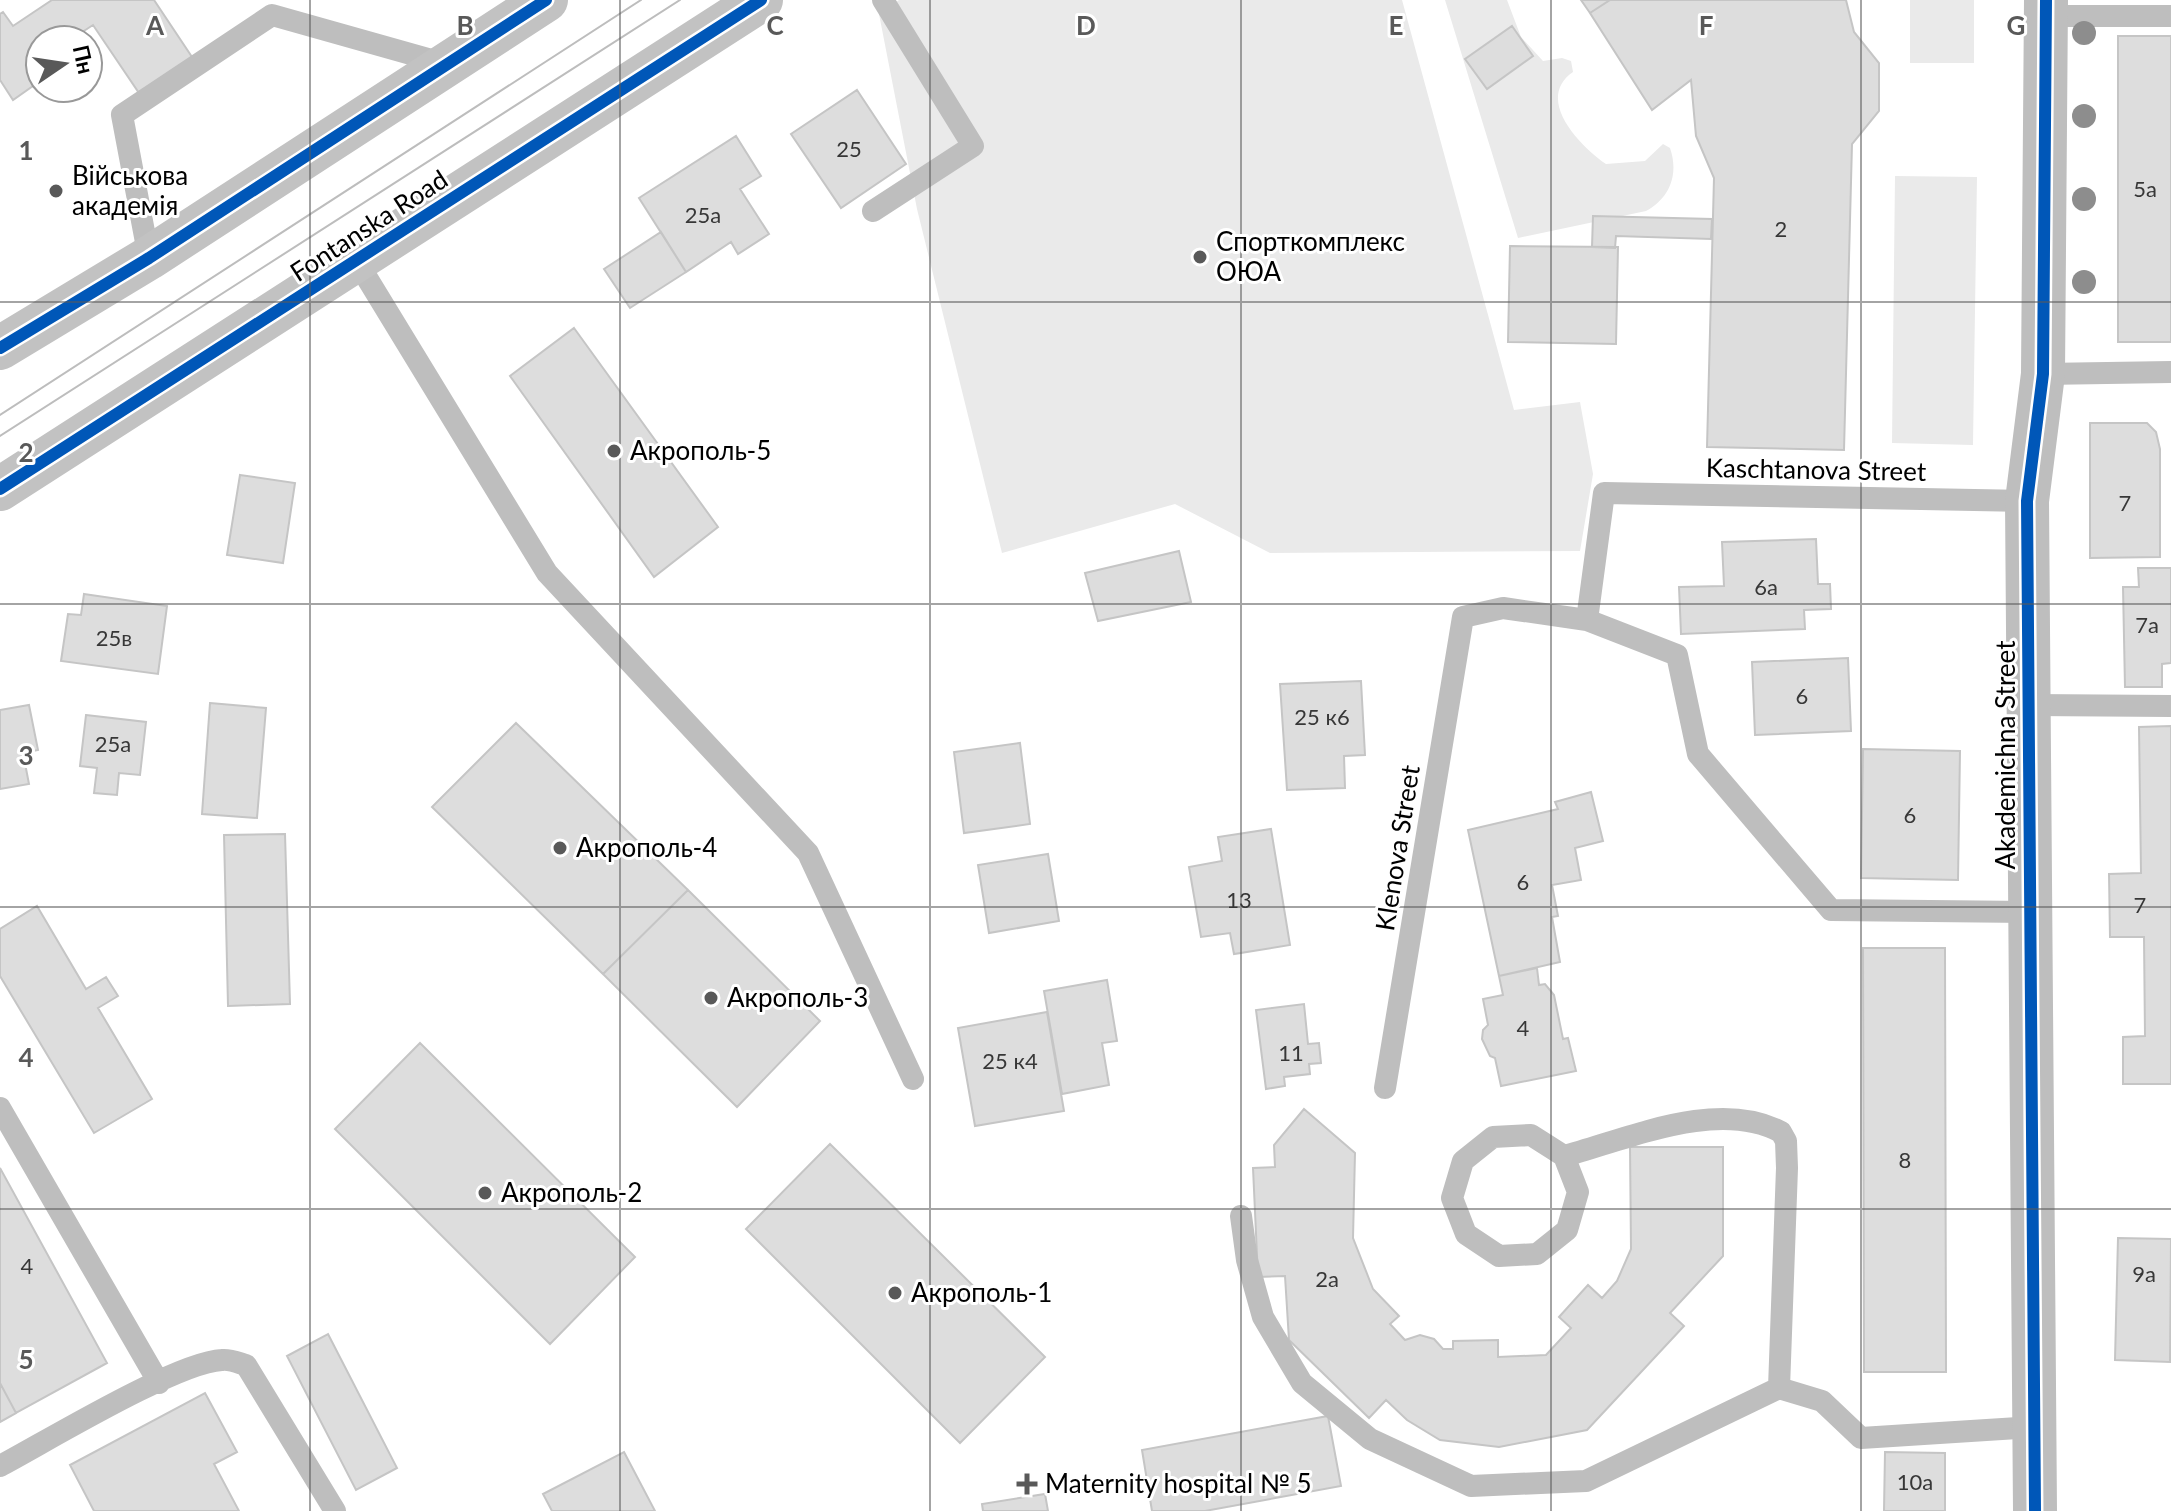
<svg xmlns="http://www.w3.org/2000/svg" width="2171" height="1511" font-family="Lato,sans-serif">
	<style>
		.green { fill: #eaeaea }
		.building { fill: #ddd; stroke: #c5c5c5; stroke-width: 2 }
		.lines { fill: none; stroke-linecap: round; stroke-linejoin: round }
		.service { stroke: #bebebe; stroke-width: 22 }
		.tertiary { stroke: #bebebe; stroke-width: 44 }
		.secondary { stroke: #c2c2c2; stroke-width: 44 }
		.tram { stroke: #bdbdbd; stroke-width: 2 }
		.cycleway-casing { stroke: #fff; stroke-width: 17 }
		.cycleway { stroke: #0057b8; stroke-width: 12 }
		.tree { fill: #8d8d8d }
		.grid { fill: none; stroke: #595959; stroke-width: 2; stroke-opacity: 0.55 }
		.poi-dot { fill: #595959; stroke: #fff; stroke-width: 3 }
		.labels { text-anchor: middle; stroke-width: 6; stroke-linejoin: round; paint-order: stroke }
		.number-label { font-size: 22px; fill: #373737 }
		.poi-label { font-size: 26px; fill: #000; stroke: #fff; text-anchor: start }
		.street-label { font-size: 26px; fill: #000; stroke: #fff }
		.grid-label { font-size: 26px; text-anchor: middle; font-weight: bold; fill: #595959; stroke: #fff; stroke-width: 6; stroke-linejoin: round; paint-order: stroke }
	</style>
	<rect width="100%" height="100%" fill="#fff"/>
	<path class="green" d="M 899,0 L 1402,0 L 1514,410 L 1580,402 L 1593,474 L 1580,551 L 1270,553 L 1175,504 L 1002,553 L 917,209 L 879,14 Z
		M 1445,0 L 1507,0 L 1521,37 L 1543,61 L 1562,58 L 1571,61 L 1573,72 C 1534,99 1580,146 1606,164 L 1645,161 L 1663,144 L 1670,148 C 1679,174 1670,198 1646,211 L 1518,238 Z
		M 1910,0 L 1974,0 L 1974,63 L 1910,63 Z
		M 1895,176 L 1977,177 L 1973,445 L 1892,443 Z"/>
	<path class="building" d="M 52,0 L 154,0 L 192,57 L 139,93 L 93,25 L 70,40 L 40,40 L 40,81 L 13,100 L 0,80 L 0,14 L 3,12 L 13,26 Z
		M 1581,0 L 1610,0 L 1590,13 Z
		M 1610,0 L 1846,0 L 1854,32 L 1879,63 L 1879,111 L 1852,144 L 1844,450 L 1707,447 L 1714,178 L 1696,136 L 1691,80 L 1652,110 L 1590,13 Z
		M 1512,26 L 1533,56 L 1487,89 L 1465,59 Z
		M 2118,36 L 2171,36 L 2171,342 L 2118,342 Z
		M 857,90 L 906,164 L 841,208 L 791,134 Z
		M 736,136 L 761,176 L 740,189 L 769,234 L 738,254 L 731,242 L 686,272 L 639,198 Z
		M 1593,216 L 1712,219 L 1711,239 L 1616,236 L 1615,248 L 1592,247 Z
		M 661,232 L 686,272 L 630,308 L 604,269 Z
		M 1510,246 L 1618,247 L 1616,344 L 1508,342 Z
		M 574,328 L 718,527 L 654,577 L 510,376 Z
		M 2090,423 L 2147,423 L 2156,432 L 2160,449 L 2160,557 L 2090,558 Z
		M 240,475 L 295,483 L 283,563 L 227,555 Z
		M 1816,539 L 1818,584 L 1830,584 L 1831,609 L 1804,610 L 1805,629 L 1681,634 L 1679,587 L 1724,586 L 1722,542 Z
		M 1179,551 L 1191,602 L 1098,621 L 1085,573 Z
		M 2138,568 L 2171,568 L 2171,663 L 2162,664 L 2162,687 L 2125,687 L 2123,587 L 2139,587 Z
		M 84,594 L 167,606 L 158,674 L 61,661 L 68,614 L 81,615 Z
		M 1848,658 L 1851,731 L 1755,735 L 1752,662 Z
		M 1361,681 L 1365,755 L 1344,756 L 1345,788 L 1287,790 L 1280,684 Z
		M 210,703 L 266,708 L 257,818 L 202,814 Z
		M 29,705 L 38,750 L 23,753 L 29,784 L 0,789 L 0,710 Z
		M 86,715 L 146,722 L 140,775 L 119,773 L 117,795 L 94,793 L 97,768 L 80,766 Z
		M 516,723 L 688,890 L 603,974 L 432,807 Z
		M 2171,726 L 2171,1084 L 2123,1084 L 2123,1037 L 2145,1036 L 2144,937 L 2110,937 L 2109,874 L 2141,873 L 2139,727 Z
		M 1020,743 L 1030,824 L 964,833 L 954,752 Z
		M 1863,749 L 1960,751 L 1958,880 L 1861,878 Z
		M 1591,792 L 1603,841 L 1575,848 L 1581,880 L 1552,885 L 1558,916 L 1552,917 L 1560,962 L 1499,976 L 1468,830 L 1558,809 L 1555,802 Z
		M 1271,829 L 1290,945 L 1234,954 L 1230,933 L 1201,937 L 1189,867 L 1222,861 L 1218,837 Z
		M 285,834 L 290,1004 L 228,1006 L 224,835 Z
		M 1048,854 L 1059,921 L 989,933 L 978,865 Z
		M 688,890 L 820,1021 L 737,1107 L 603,974 Z
		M 37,906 L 86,989 L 106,977 L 118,996 L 98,1008 L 152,1099 L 94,1133 L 0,976 L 0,929 Z
		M 1863,948 L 1945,948 L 1946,1372 L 1864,1372 Z
		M 1537,968 L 1539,985 L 1545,984 L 1554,995 L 1563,1039 L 1568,1038 L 1576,1071 L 1501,1086 L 1495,1058 L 1490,1056 L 1482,1039 L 1483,1030 L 1488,1025 L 1483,999 L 1503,995 L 1499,976 Z
		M 1107,980 L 1117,1041 L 1102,1043 L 1109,1085 L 1062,1094 L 1044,991 Z
		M 1304,1004 L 1308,1044 L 1319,1043 L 1321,1063 L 1309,1064 L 1310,1074 L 1284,1077 L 1285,1086 L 1266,1089 L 1256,1010 Z
		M 1047,1012 L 1064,1111 L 975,1126 L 958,1028 Z
		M 420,1043 L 635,1257 L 550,1344 L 335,1129 Z
		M 1304,1109 L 1355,1153 L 1353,1238 L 1373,1289 L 1399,1316 L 1390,1324 L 1405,1340 L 1420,1335 L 1434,1339 L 1443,1349 L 1453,1349 L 1453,1341 L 1498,1340 L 1498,1357 L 1546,1355 L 1571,1328 L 1559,1317 L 1588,1285 L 1602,1298 L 1617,1281 L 1631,1249 L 1630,1147 L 1723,1147 L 1723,1256 L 1670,1313 L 1684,1326 L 1587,1430 L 1499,1447 L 1440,1440 L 1407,1420 L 1386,1400 L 1369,1418 L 1289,1340 L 1285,1276 L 1258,1277 L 1253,1168 L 1275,1167 L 1274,1145 Z
		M 830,1144 L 1045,1357 L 960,1443 L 746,1229 Z
		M 0,1168 L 107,1363 L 16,1413 L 0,1383 Z
		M 2118,1238 L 2171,1239 L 2170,1362 L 2115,1360 Z
		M 328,1334 L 397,1468 L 356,1490 L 287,1356 Z
		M 0,1383 L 16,1413 L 0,1422 Z
		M 205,1393 L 237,1452 L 214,1464 L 239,1511 L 94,1511 L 70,1465 Z
		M 1328,1416 L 1341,1486 L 1205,1511 L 1152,1511 L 1142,1450 Z
		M 624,1452 L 655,1511 L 552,1511 L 543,1494 Z
		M 1885,1452 L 1945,1453 L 1945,1511 L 1884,1511 Z
		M 1045,1494 L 1048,1511 L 983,1511 L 982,1504 Z"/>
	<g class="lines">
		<path class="service" d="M 2046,16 L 2171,16
			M 873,211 L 973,146 L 883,0
			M 149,258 L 122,115 L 272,15 L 446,64
			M 356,260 L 547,573 L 808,853 L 913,1079
			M 2043,374 L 2171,372
			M 1587,620 L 1677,655 L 1698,754 L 1831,910 L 2029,912
			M 2028,705 L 2171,706
			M 1385,1088 L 1463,617 L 1503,608 L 1587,620 L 1604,493 L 2027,501
			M 0,1108 L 159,1383
			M 1564,1156 L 1578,1192 L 1567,1230 L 1537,1254 L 1499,1256 L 1466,1234 L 1452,1198 L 1463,1161 L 1493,1137 L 1531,1135 L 1564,1156 C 1628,1139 1718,1098 1781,1132 L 1786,1141 L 1787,1168 L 1779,1388
			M 1241,1216 L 1247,1260 L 1263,1317 L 1302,1383 L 1370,1439 L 1471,1486 L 1586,1481 L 1779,1388 L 1822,1401 L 1861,1438 L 2034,1427
			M 0,1466 C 47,1441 177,1362 222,1360 C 230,1359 239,1363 246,1365 L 335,1511"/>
		<path class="tertiary" d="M 2035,1511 L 2027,501 L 2043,374 L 2046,0"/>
		<path class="secondary" d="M 0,348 L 149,258 L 546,0
			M 0,489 L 761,0"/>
		<path class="tram" d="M 0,415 L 641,0
			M 0,436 L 680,0"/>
		<g class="cycleway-casing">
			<path id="cycleway" d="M 0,348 L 149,258 L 546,0
				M 0,489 L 761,0
				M 2035,1511 L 2027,501 L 2043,374 L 2046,0"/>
		</g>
		<use href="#cycleway" class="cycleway"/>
	</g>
	<g class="tree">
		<circle cx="2084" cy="33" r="12"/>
		<circle cx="2084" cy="116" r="12"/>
		<circle cx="2084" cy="199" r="12"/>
		<circle cx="2084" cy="282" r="12"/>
	</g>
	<path class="grid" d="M 310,0 L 310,1511M 620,0 L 620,1511M 930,0 L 930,1511M 1241,0 L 1241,1511M 1551,0 L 1551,1511M 1861,0 L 1861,1511M 0,302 L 2171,302M 0,604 L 2171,604M 0,907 L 2171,907M 0,1209 L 2171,1209"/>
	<g class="poi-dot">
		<circle cx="56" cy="191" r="8"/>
		<circle cx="1200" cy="257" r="8"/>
		<circle cx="614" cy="451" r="8"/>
		<circle cx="560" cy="848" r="8"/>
		<circle cx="711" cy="998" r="8"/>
		<circle cx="485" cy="1193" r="8"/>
		<circle cx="895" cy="1293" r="8"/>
		<path d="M1023 1472h8v8h8v8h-8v8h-8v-8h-8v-8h8z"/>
	</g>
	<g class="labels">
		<g class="number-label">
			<text x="849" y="157">25</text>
			<text x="2145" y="197">5а</text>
			<text x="703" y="223">25а</text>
			<text x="1781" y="237">2</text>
			<text x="2125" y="511">7</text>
			<text x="1766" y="595">6а</text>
			<text x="2147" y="633">7а</text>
			<text x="114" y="646">25в</text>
			<text x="1802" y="704">6</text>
			<text x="1322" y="725">25 к6</text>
			<text x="113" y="752">25а</text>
			<text x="1910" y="823">6</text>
			<text x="1523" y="890">6</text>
			<text x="1239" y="908">13</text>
			<text x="2140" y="913">7</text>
			<text x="1523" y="1036">4</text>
			<text x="1291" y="1061">11</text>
			<text x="1010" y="1069">25 к4</text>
			<text x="1905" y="1168">8</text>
			<text x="27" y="1274">4</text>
			<text x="2144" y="1282">9а</text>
			<text x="1327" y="1287">2а</text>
			<text x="1915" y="1490">10а</text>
		</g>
		<g class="poi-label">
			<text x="72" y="185">Військова<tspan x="72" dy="30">академія</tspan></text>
			<text x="1216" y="251">Спорткомплекс<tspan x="1216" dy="30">ОЮА</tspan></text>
			<text x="630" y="460">Акрополь-5</text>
			<text x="576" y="857">Акрополь-4</text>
			<text x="727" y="1007">Акрополь-3</text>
			<text x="501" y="1202">Акрополь-2</text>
			<text x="911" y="1302">Акрополь-1</text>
			<text x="1045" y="1493">Maternity hospital № 5</text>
		</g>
		<g class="street-label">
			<text transform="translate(369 226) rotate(-33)" y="9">Fontanska Road</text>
			<text transform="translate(1816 470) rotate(1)" y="9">Kaschtanova Street</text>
			<text transform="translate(2006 755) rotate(-90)" y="9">Akademichna Street</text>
			<text transform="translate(1398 848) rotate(-81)" y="9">Klenova Street</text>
		</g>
	</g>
	<g class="grid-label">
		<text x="155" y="35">A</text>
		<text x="465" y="35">B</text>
		<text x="775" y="35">C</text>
		<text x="1086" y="35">D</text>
		<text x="1396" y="35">E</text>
		<text x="1706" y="35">F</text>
		<text x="2016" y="35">G</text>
		<text x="26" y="160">1</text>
		<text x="26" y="462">2</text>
		<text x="26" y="765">3</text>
		<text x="26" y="1067">4</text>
		<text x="26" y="1369">5</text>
	</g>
	<g transform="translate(64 64) rotate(77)"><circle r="38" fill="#ffffff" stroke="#999999" stroke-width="2"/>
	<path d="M0-6L14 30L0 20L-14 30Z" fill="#595959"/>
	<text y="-12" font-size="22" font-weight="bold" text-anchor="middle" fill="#000000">Пн</text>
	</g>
</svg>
